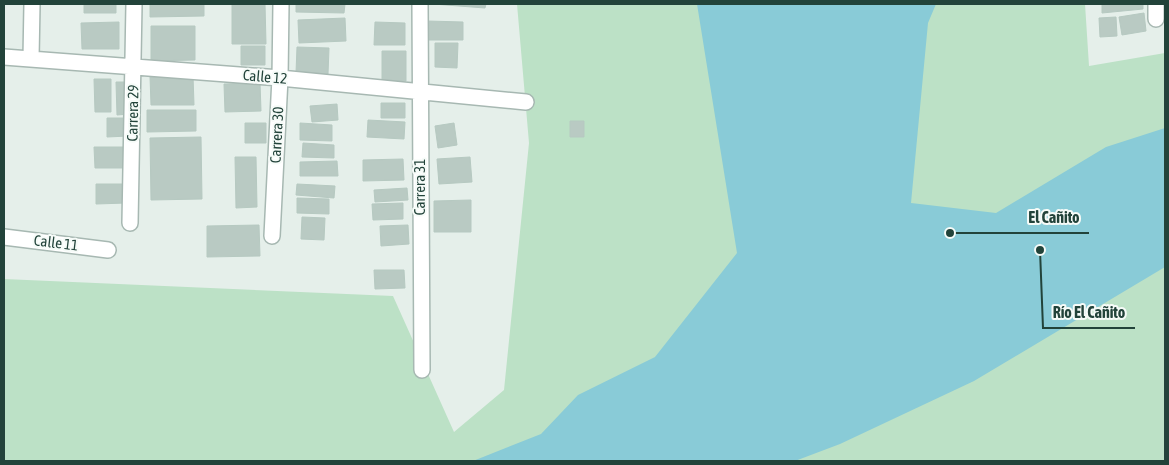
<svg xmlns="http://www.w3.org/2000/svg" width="1169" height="465" font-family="'Asap Condensed',sans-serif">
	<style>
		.green { fill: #bce1c6 }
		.water { fill: #89cbd7 }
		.building { fill: #b9cac3; stroke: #b6c9c1 }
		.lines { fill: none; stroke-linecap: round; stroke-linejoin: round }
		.street-casing { stroke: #a7b8b2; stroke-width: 18 }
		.street { stroke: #fff; stroke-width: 15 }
		.labels { text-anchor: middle; stroke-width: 4; stroke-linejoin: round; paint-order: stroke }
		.street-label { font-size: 15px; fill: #22433a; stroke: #f6fbf8 }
		.leader { fill: none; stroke: #22433a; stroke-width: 2 }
		.callout-dot { fill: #22433a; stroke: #f6fbf8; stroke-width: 2 }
		.callout-label { font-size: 16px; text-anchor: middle; font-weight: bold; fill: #22433a; stroke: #f6fbf8; stroke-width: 4; stroke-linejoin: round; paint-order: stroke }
	</style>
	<rect width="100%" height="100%" fill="#e5efea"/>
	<path class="green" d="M 517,4 L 1085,4 L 1089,66 L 1165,53 L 1165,461 L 4,461 L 4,279 L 393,296 L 454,432 L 504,390 L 529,143 Z"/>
	<path class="water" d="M 697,4 L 936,4 L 928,23 L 911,203 L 996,213 L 1106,147 L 1165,128 L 1165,267 L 974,381 L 840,444 L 795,461 L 473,461 L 541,434 L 578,395 L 655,357 L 737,253 Z"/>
	<path class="building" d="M 84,4 L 116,4 L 116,13 L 84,13 Z
		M 150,4 L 204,4 L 204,16 L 150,17 Z
		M 232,4 L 265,4 L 266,44 L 232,44 Z
		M 296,4 L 345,4 L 344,13 L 296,12 Z
		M 433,4 L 486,4 L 485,8 Z
		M 1102,4 L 1143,4 L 1143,9 L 1102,13 Z
		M 1144,13 L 1146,31 L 1122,35 L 1119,17 Z
		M 1116,17 L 1117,36 L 1100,37 L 1099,18 Z
		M 345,18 L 346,41 L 299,43 L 298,20 Z
		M 427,21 L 463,22 L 463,40 L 427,40 Z
		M 119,22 L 119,49 L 82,49 L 81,23 Z
		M 375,22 L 405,23 L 405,45 L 374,45 Z
		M 151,26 L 195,26 L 195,60 L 151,61 Z
		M 435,43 L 458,43 L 457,68 L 435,67 Z
		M 241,46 L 265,46 L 265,65 L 241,65 Z
		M 297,47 L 329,48 L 328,74 L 296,73 Z
		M 382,51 L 406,51 L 406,81 L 382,81 Z
		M 150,76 L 193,76 L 194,105 L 151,105 Z
		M 94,79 L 111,79 L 111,112 L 95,112 Z
		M 116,82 L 129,82 L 129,114 L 117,115 Z
		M 260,83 L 261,111 L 225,112 L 224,84 Z
		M 381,103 L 405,103 L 405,118 L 381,118 Z
		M 337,104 L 338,120 L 312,122 L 310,106 Z
		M 147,110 L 196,110 L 196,131 L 147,132 Z
		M 107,118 L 128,118 L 128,136 L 107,137 Z
		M 368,120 L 405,122 L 404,139 L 367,137 Z
		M 570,121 L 584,121 L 584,137 L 570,137 Z
		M 245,123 L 266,123 L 266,143 L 245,143 Z
		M 300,123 L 332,125 L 332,141 L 300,140 Z
		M 454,123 L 457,145 L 438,148 L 435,126 Z
		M 201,137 L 202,199 L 151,200 L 150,138 Z
		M 303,143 L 334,145 L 334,158 L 302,157 Z
		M 94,147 L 124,147 L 125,168 L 95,168 Z
		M 235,157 L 256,157 L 257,207 L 236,208 Z
		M 470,157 L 472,182 L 439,184 L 437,159 Z
		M 403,159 L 404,180 L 363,181 L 363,160 Z
		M 337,161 L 338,176 L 300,176 L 300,162 Z
		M 96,184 L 126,184 L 126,203 L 96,204 Z
		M 297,184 L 335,186 L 334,198 L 296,195 Z
		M 407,188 L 408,200 L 375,202 L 374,190 Z
		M 297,198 L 329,199 L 329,214 L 297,213 Z
		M 471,200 L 471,232 L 434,232 L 434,201 Z
		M 403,203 L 403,219 L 373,220 L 372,204 Z
		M 302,217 L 325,218 L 324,240 L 301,239 Z
		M 259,225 L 260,256 L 207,257 L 207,226 Z
		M 408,225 L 409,244 L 381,246 L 380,226 Z
		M 374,270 L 404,270 L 405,288 L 375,289 Z"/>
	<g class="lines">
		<g class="street-casing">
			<path id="street" d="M 420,4 L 422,370
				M 1156,4 L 1156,19
				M 4,57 L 280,78 L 526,102
				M 31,58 L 32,4
				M 130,223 L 134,4
				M 272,236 L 280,78 L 281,4
				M 4,237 L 108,250"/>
		</g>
		<use href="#street" class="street"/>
	</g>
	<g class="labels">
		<g class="street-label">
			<text transform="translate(265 77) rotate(5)" y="5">Calle 12</text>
			<text transform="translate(133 113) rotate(-89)" y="5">Carrera 29</text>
			<text transform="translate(277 135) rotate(-87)" y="5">Carrera 30</text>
			<text transform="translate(420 187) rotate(-90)" y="5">Carrera 31</text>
			<text transform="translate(56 243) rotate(7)" y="5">Calle 11</text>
		</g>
	</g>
	<path class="leader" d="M950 233L1018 233H1089M1040 250L1043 328H1135"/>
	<g class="callout-dot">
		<circle cx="950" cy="233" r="5"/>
		<circle cx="1040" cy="250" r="5"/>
	</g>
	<g class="callout-label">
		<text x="1054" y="223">El Cañito</text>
		<text x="1089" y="318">Río El Cañito</text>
	</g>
	<rect width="1169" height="465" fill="none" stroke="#22433a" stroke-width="10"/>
</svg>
